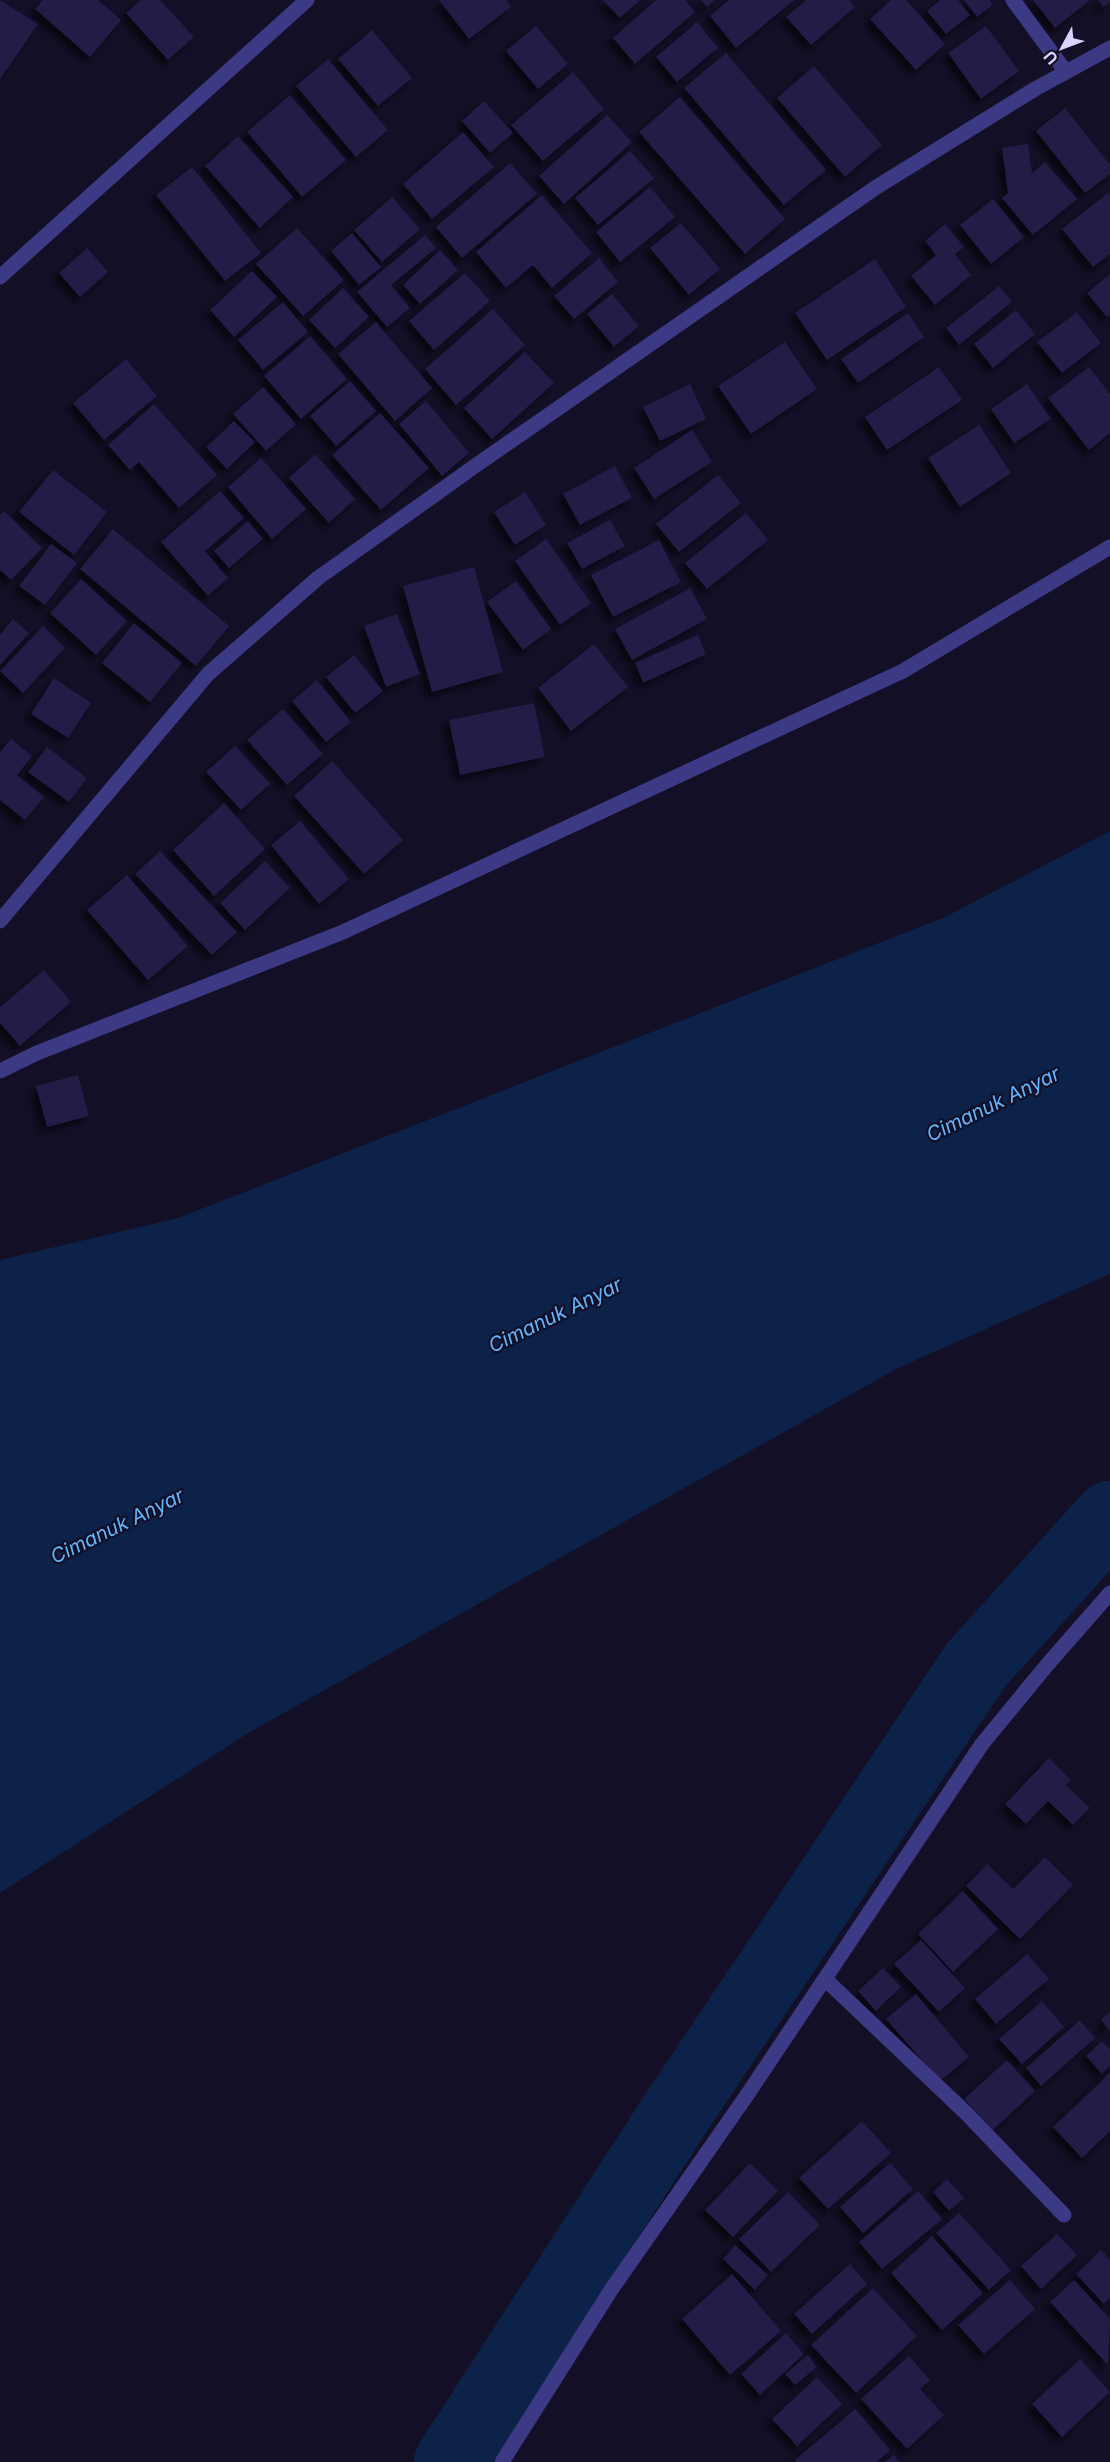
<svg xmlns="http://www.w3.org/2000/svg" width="1110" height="2462" font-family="Inter,sans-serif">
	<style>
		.water { fill: #0c2248 }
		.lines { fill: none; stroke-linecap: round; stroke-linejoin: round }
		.river { stroke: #0c2248; stroke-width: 72 }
		.building { fill: #241b47; filter: url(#shadow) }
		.street { stroke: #3d3a85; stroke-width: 15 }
		.labels { text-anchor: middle; stroke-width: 4.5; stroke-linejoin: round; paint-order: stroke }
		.water-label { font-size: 20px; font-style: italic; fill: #62b6ff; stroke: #130f26 }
	</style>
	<defs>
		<filter id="shadow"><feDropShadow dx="-5.5" dy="5.5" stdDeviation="3" flood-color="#0009"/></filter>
	</defs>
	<rect width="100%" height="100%" fill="#130f26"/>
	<path class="water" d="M 1110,831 L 1110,1274 L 898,1368 L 250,1732 L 0,1893 L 0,1260 L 178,1218 L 945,917 Z"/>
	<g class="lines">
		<path class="river" d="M 450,2462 L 672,2119 L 976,1665 L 1110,1517"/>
	</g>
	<path class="building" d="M 0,0 L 38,24 L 0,79 Z
		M 43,0 L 98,0 L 121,20 L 90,57 L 35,9 Z
		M 141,0 L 160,0 L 194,37 L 168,60 L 126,13 Z
		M 439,0 L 506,0 L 511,7 L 469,39 Z
		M 603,0 L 640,0 L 620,18 Z
		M 656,0 L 685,0 L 695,12 L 635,64 L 613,38 Z
		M 701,0 L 715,0 L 707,7 Z
		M 729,0 L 794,0 L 736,48 L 710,16 Z
		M 806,0 L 849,0 L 855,7 L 811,45 L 786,17 Z
		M 891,0 L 906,0 L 945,44 L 916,70 L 870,19 Z
		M 940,0 L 958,0 L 970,15 L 946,34 L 927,11 Z
		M 964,0 L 989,0 L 993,5 L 977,17 Z
		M 1033,0 L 1090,0 L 1055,28 Z
		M 1098,0 L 1110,0 L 1110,2 L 1103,7 Z
		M 697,22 L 718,48 L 677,82 L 656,57 Z
		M 536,26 L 568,64 L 538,89 L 506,51 Z
		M 986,26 L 1019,71 L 981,99 L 948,53 Z
		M 372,30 L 412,78 L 378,106 L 338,59 Z
		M 726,53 L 826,170 L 784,205 L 684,88 Z
		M 328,59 L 388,130 L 356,157 L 296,86 Z
		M 814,66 L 882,145 L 845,177 L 777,98 Z
		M 573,72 L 604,109 L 543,161 L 511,125 Z
		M 290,95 L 346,160 L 302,197 L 247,132 Z
		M 680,97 L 785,219 L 745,254 L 639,132 Z
		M 484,101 L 513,133 L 490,153 L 462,121 Z
		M 1065,108 L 1110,165 L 1110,174 L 1085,193 L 1036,131 Z
		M 607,115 L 632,142 L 564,204 L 539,176 Z
		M 463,132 L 494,167 L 432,219 L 403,184 Z
		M 238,136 L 293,197 L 260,228 L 205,166 Z
		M 1028,144 L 1032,173 L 1045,162 L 1077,199 L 1033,235 L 1002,198 L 1008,193 L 1002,148 Z
		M 630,151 L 654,178 L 598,225 L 575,198 Z
		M 510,163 L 537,194 L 462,258 L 436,227 Z
		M 192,167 L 261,253 L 225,281 L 156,195 Z
		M 650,187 L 675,217 L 620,262 L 596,232 Z
		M 1108,193 L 1110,195 L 1110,254 L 1093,267 L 1062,229 Z
		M 542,195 L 592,253 L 552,288 L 533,265 L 506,288 L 476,252 Z
		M 392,197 L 420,229 L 382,262 L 354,230 Z
		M 993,199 L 1024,237 L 991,264 L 960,225 Z
		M 681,223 L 720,269 L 689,295 L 650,248 Z
		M 945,224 L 964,247 L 955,254 L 971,275 L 935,305 L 911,276 L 936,255 L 925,241 Z
		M 297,228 L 344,280 L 303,316 L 256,264 Z
		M 352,233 L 381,267 L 359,285 L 331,251 Z
		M 425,235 L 436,248 L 391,285 L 410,308 L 387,327 L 357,292 Z
		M 87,248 L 108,272 L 80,297 L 59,273 Z
		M 440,250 L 458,270 L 420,304 L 403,285 Z
		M 599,258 L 618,282 L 574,319 L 554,296 Z
		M 875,259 L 906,307 L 827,360 L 795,313 Z
		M 252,271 L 277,297 L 234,337 L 210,310 Z
		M 465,273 L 490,301 L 434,350 L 409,321 Z
		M 1110,274 L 1110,315 L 1107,317 L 1087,293 Z
		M 999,286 L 1012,302 L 959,345 L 946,328 Z
		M 343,288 L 369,317 L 335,348 L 309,320 Z
		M 612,294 L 639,326 L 614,347 L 587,314 Z
		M 283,302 L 308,332 L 263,370 L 238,340 Z
		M 493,309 L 525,345 L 456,405 L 425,369 Z
		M 1016,310 L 1035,334 L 993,368 L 974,344 Z
		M 1077,312 L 1101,343 L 1062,373 L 1037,342 Z
		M 908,313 L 924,337 L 858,383 L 841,359 Z
		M 376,322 L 432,388 L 395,421 L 338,354 Z
		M 310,336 L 347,379 L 301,419 L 264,376 Z
		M 785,342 L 817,389 L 751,434 L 718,386 Z
		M 525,352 L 554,383 L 492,439 L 464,408 Z
		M 126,359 L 157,396 L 104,440 L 73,403 Z
		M 939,367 L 962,400 L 887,450 L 865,417 Z
		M 1089,367 L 1110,394 L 1110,433 L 1089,450 L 1048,398 Z
		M 350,381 L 376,411 L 336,446 L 310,416 Z
		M 690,384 L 706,419 L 660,441 L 643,407 Z
		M 1027,384 L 1051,419 L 1014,443 L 991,409 Z
		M 263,387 L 296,424 L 266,451 L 233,414 Z
		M 426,401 L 469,453 L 442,476 L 399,424 Z
		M 154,404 L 217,475 L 179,508 L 139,462 L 130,470 L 108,445 Z
		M 380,413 L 429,468 L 381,510 L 332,455 Z
		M 234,421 L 255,442 L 227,469 L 206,447 Z
		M 979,425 L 1011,473 L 960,507 L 928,458 Z
		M 692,430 L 712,462 L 654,499 L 634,468 Z
		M 315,454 L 355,499 L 329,523 L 289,478 Z
		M 261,458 L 306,509 L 272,539 L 228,487 Z
		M 615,466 L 632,498 L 580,525 L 563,494 Z
		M 53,470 L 107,512 L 74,555 L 19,512 Z
		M 718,475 L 741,503 L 679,552 L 656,524 Z
		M 220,491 L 244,518 L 205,551 L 228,578 L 208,596 L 161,542 Z
		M 525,492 L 546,525 L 515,545 L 494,512 Z
		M 4,511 L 42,548 L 11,580 L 0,570 L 0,515 Z
		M 746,513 L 768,540 L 707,589 L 685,563 Z
		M 610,520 L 625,546 L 582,569 L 567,543 Z
		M 248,521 L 263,539 L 229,568 L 214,551 Z
		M 113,529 L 229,626 L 196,666 L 80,569 Z
		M 546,539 L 591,603 L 560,625 L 515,561 Z
		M 659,540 L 681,582 L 613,617 L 591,575 Z
		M 51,544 L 77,563 L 45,605 L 19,586 Z
		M 474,567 L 503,672 L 432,692 L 403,586 Z
		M 81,579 L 127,621 L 96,655 L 50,613 Z
		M 516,581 L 551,629 L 523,650 L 487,602 Z
		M 690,588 L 707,619 L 632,660 L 615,629 Z
		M 397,614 L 420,674 L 386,687 L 364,626 Z
		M 13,619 L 29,633 L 0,665 L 0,635 Z
		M 134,623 L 182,663 L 150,702 L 102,663 Z
		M 43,626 L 65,648 L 23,693 L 0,671 Z
		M 698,635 L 706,654 L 643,683 L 635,663 Z
		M 594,644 L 628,687 L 571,731 L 538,688 Z
		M 354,655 L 383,691 L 355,713 L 326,677 Z
		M 54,678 L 91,703 L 68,738 L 31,714 Z
		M 317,680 L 351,722 L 326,742 L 292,701 Z
		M 534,703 L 545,757 L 460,775 L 449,720 Z
		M 283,709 L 323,754 L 287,785 L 247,740 Z
		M 11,739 L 32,756 L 17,775 L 44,797 L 25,820 L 0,800 L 0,752 Z
		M 235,746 L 270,784 L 241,810 L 206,772 Z
		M 47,747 L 87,778 L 69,802 L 28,772 Z
		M 332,761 L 403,840 L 364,874 L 294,796 Z
		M 224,803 L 265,849 L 214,896 L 173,850 Z
		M 300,821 L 349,879 L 319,904 L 271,845 Z
		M 160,851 L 237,932 L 212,955 L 135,874 Z
		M 265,861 L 290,888 L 245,930 L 220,903 Z
		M 127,875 L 188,946 L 148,980 L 87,910 Z
		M 44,970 L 71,1002 L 20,1046 L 0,1023 L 0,1007 Z
		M 78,1075 L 89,1116 L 47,1127 L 36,1086 Z
		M 1049,1758 L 1071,1780 L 1066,1785 L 1090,1808 L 1073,1825 L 1048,1801 L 1026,1824 L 1005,1804 Z
		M 1045,1857 L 1073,1885 L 1020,1939 L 966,1886 L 987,1864 L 1013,1889 Z
		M 963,1891 L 998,1929 L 953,1972 L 918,1934 Z
		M 921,1940 L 965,1988 L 939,2012 L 894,1964 Z
		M 1027,1954 L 1049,1979 L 996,2024 L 975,1999 Z
		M 883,1968 L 901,1987 L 876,2011 L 858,1991 Z
		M 916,1994 L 969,2057 L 940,2081 L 886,2019 Z
		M 1042,2001 L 1064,2027 L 1022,2064 L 999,2039 Z
		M 1110,2012 L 1110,2031 L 1101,2020 Z
		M 1080,2020 L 1095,2038 L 1041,2086 L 1026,2068 Z
		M 1102,2041 L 1110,2049 L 1110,2066 L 1102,2074 L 1086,2056 Z
		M 1007,2060 L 1035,2091 L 993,2130 L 964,2099 Z
		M 1110,2073 L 1110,2131 L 1082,2158 L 1053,2127 Z
		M 862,2121 L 891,2153 L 828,2209 L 799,2178 Z
		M 750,2163 L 778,2191 L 733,2237 L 705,2210 Z
		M 890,2163 L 913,2189 L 863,2233 L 840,2207 Z
		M 947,2179 L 964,2198 L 949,2211 L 933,2192 Z
		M 918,2191 L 942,2219 L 882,2269 L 859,2242 Z
		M 788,2192 L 820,2225 L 771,2272 L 739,2239 Z
		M 959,2213 L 1011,2270 L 989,2290 L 936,2233 Z
		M 1057,2234 L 1077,2255 L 1041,2289 L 1021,2266 Z
		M 932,2236 L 983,2293 L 942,2330 L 891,2273 Z
		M 735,2245 L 768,2275 L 755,2290 L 723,2259 Z
		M 1101,2250 L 1110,2260 L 1110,2298 L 1104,2304 L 1076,2274 Z
		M 850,2264 L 867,2284 L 812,2334 L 794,2314 Z
		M 732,2274 L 781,2331 L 730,2375 L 682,2319 Z
		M 1010,2280 L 1035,2309 L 984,2354 L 958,2325 Z
		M 1074,2280 L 1110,2319 L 1108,2365 L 1050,2302 Z
		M 873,2288 L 917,2336 L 856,2393 L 811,2345 Z
		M 786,2333 L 804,2354 L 760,2395 L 741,2374 Z
		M 808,2355 L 817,2367 L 795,2385 L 785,2374 Z
		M 909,2356 L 930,2380 L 920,2389 L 944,2415 L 907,2449 L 861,2399 Z
		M 1080,2359 L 1110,2392 L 1062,2437 L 1032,2404 Z
		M 817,2377 L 842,2404 L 797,2446 L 772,2419 Z
		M 855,2409 L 890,2450 L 877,2462 L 797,2462 L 795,2460 Z
		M 894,2455 L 900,2462 L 885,2462 Z"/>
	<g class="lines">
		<path class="street" d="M 1013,0 L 1066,72
			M 0,277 L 307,0
			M 0,921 L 208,674 L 318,578 L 475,466 L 875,188 L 1035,89 L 1110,48
			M 0,1071 L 37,1053 L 343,932 L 903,671 L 1110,547
			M 825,1979 L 966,2113 L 1064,2215
			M 502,2462 L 611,2290 L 745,2098 L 982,1744 L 1047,1665 L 1110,1593"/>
	</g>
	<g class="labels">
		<g class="water-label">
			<text transform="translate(993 1104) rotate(-26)" y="7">Cimanuk Anyar</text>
			<text transform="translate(555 1315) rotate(-26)" y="7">Cimanuk Anyar</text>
			<text transform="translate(117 1526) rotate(-26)" y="7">Cimanuk Anyar</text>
		</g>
	</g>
	<g transform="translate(1062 48) rotate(229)" stroke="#130f26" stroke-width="4.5" paint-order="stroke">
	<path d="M0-4.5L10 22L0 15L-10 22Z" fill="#d9d4ff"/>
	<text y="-9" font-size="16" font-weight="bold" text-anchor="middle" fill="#d9d4ff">U</text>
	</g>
</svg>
